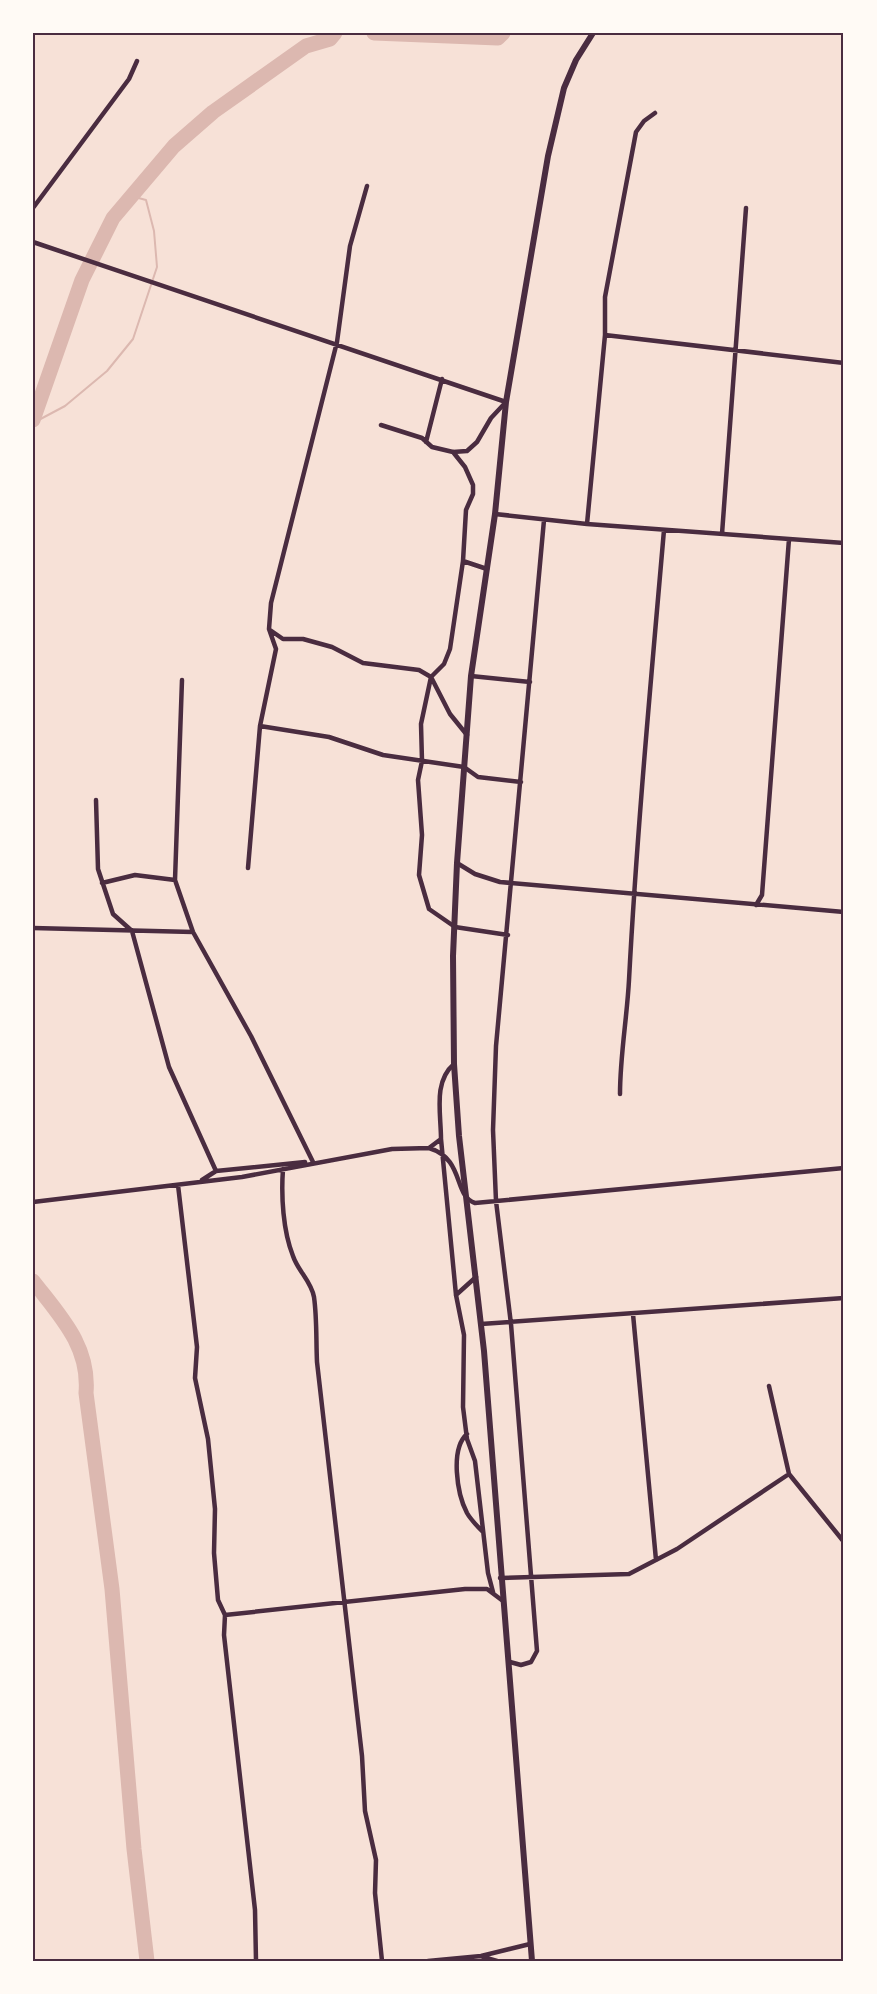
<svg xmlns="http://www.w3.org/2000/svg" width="877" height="1994" font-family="Bitter,serif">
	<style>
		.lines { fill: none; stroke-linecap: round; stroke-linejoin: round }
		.stream { stroke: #dcb8b0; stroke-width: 2 }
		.river { stroke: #dcb8b0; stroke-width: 15 }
		.minor { stroke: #4a2c40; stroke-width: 4.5 }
		.secondary { stroke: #4a2c40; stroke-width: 6 }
		.neatline { fill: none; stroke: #4a2c40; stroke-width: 2 }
	</style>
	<rect width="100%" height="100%" fill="#f7e1d7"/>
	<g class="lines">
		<path class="stream" d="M 33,423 L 65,406 L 107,371 L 133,339 L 157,267 L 154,231 L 146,200 L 131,196"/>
		<path class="river" d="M 374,33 L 498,38 L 503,33
			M 33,420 L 82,280 L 113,218 L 174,146 L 213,112 L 306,46 L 330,39 L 335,33
			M 33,1281 C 60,1316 90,1346 86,1393 L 112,1589 L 134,1849 L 147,1961"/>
		<path class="minor" d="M 33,208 L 129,79 L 137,61
			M 33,242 L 506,402 L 491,418 L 477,442 L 467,451 L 453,452 L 432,447 L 422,438 L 381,425
			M 605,335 L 605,297 L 636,132 L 644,121 L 655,113
			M 426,442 L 442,379
			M 453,452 L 465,467 L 473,485 L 473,494 L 466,510 L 463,561 L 450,649 L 444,664 L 431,677 L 421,724 L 422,761 L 418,780 L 422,835 L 419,875 L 429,909 L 455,927 L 508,935
			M 495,514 L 587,524 L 844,543
			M 587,524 L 605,335 L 844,363
			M 722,534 L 746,208
			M 463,561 L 487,569
			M 270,630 L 283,639 L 303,639 L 332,647 L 363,663 L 419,670 L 431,677 L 450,714 L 467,735
			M 471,676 L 530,682
			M 182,680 L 175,880 L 193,932 L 251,1036 L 313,1162
			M 260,726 L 329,737 L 383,755 L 464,767 L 478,777 L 521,782
			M 96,800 L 98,869 L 113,914 L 132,931 L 169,1067 L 216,1171
			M 457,863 L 475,874 L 500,882 L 844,912
			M 248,868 L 260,726 L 276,649 L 269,629 L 271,603 L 337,342 L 350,246 L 367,186
			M 102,883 L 135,875 L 175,880
			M 756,905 L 762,895 L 789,539
			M 33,928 L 193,932
			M 620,1094 C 620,1056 627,1018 629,980 C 637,830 651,680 664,530
			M 441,1139 L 456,1295 L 464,1335 L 463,1407 L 467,1439 L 475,1461 L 488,1573 L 493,1592
			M 429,1148 C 465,1159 453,1196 475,1203 L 844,1168
			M 283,1169 C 281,1196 283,1231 293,1256 C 298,1271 311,1281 314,1297 C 317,1318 316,1341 317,1362 L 362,1756 L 365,1811 L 376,1860 L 375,1893 L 382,1961
			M 202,1180 L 216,1171 L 305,1162
			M 178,1185 L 197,1347 L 195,1378 L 208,1439 L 215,1509 L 214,1553 L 218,1600 L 225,1615 L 224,1635 L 255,1910 L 256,1961
			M 33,1202 L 242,1177 L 392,1149 L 429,1148 L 441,1139 C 441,1113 433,1082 454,1064
			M 456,1295 L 476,1277
			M 633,1314 L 656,1560
			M 481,1324 L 844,1298
			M 769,1386 L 789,1474 L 844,1542
			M 467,1434 C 450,1449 457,1494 467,1513 C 471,1520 477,1526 483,1532
			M 500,1578 L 629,1574 L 677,1549 L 789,1474
			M 225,1615 L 465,1589 L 487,1589 L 503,1601
			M 510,1662 L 521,1665 L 531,1662 L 537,1651 L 511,1324 L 496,1201 L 493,1130 L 496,1046 L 544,520
			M 483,1957 L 497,1961
			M 428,1961 L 481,1956 L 530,1944"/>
		<path class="secondary" d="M 532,1961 L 484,1351 L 459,1136 L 454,1064 L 453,956 L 457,863 L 471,676 L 495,514 L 506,402 L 548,156 L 564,88 L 576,60 L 593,33"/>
	</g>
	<rect width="877" height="1994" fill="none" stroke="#fffaf5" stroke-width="69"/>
	<rect x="34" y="34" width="808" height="1926" class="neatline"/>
</svg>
